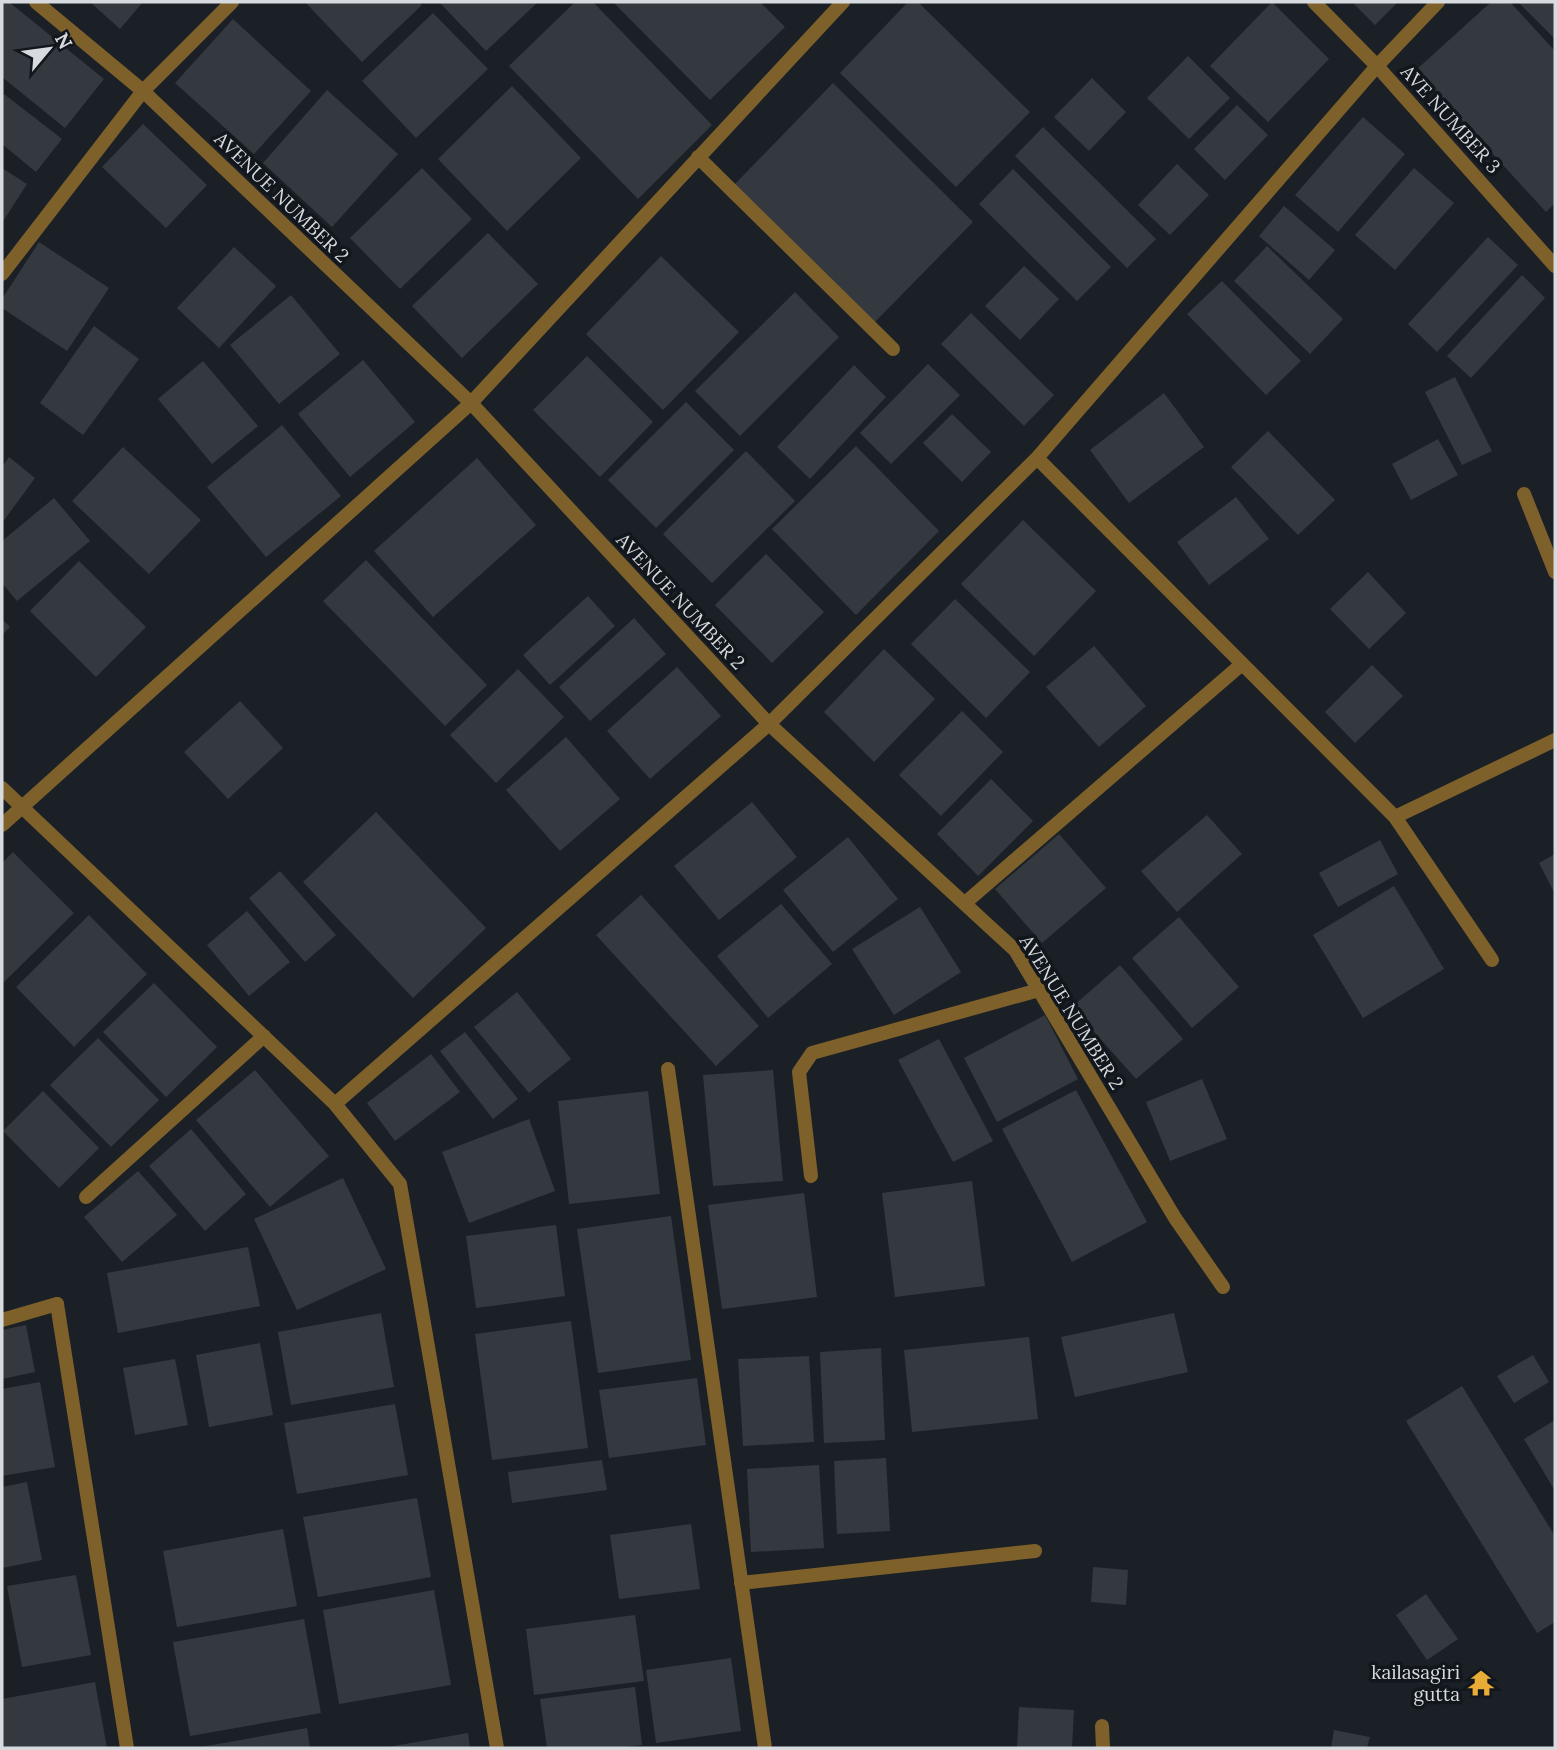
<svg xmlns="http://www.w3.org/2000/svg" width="1557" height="1750" font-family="Lora,serif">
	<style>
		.building { fill: #343940 }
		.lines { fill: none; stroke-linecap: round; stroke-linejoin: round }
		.pedestrian { stroke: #7e602b; stroke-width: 14 }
		.minor { stroke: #7e602b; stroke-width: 14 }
		.labels { text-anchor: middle; stroke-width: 7; stroke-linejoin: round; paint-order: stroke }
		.street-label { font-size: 19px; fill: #d7dbdf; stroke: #12171d }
		.poi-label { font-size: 19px; fill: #d7dbdf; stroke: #12171d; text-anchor: end }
	</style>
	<rect width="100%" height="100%" fill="#1b2026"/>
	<path class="building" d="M 2,2 L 9,2 L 104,79 L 65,128 L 2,77 Z
		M 90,2 L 143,2 L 120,29 Z
		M 305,2 L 419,2 L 422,5 L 362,62 Z
		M 439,2 L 538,2 L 486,51 Z
		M 575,2 L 593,2 L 712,125 L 638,199 L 509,66 Z
		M 613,2 L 760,2 L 785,27 L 710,100 Z
		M 908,2 L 918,2 L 1030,112 L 956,187 L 840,73 Z
		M 1272,2 L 1329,59 L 1268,122 L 1210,66 Z
		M 1352,2 L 1398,2 L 1375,25 Z
		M 1491,2 L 1510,2 L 1555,51 L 1555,203 L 1546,212 L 1416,70 Z
		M 1518,2 L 1555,2 L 1555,39 Z
		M 433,13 L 488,69 L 416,138 L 362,81 Z
		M 233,19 L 311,91 L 254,154 L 175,83 Z
		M 1188,56 L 1230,98 L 1189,139 L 1147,98 Z
		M 1092,78 L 1126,112 L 1089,151 L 1054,117 Z
		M 833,83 L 973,222 L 874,323 L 734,185 Z
		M 512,86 L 581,158 L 507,231 L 438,159 Z
		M 327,90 L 398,154 L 332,227 L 263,163 Z
		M 4,94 L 62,139 L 36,172 L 2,144 L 2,97 Z
		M 1237,105 L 1268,135 L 1225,180 L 1194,149 Z
		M 1363,117 L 1405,154 L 1338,232 L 1295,195 Z
		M 143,124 L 207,185 L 166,228 L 102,167 Z
		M 1043,127 L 1156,239 L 1127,268 L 1015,156 Z
		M 1177,164 L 1209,195 L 1170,235 L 1138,205 Z
		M 2,168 L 27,184 L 2,223 Z
		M 422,168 L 472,219 L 400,289 L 350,238 Z
		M 1414,168 L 1454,203 L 1395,270 L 1355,235 Z
		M 1013,169 L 1111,267 L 1077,301 L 979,204 Z
		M 1284,206 L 1335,250 L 1309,280 L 1259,236 Z
		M 488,233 L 538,284 L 462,358 L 412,306 Z
		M 1488,237 L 1518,265 L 1437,352 L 1408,324 Z
		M 39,242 L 109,288 L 67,351 L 2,308 L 2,299 Z
		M 1267,246 L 1343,319 L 1310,354 L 1234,281 Z
		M 234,247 L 276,286 L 219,348 L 177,308 Z
		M 661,256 L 739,332 L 663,410 L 586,334 Z
		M 1024,266 L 1059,299 L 1020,340 L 985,306 Z
		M 1522,275 L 1545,298 L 1471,378 L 1447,356 Z
		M 1222,281 L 1301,361 L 1266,395 L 1187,314 Z
		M 795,292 L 839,337 L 740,436 L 695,391 Z
		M 291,295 L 340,354 L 279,404 L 230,345 Z
		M 971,313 L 1054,395 L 1024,426 L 941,344 Z
		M 94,326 L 139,359 L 83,435 L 40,403 Z
		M 587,356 L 653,422 L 600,477 L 533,410 Z
		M 363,360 L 415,422 L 350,477 L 298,414 Z
		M 203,361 L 258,426 L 212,464 L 158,399 Z
		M 928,364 L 960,395 L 891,464 L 860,433 Z
		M 854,365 L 886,397 L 810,479 L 777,447 Z
		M 1455,377 L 1492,451 L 1462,465 L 1425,392 Z
		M 1164,393 L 1204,447 L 1129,503 L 1090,450 Z
		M 686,402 L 734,450 L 656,528 L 608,480 Z
		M 952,414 L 991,452 L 962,482 L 923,443 Z
		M 282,425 L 341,496 L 266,557 L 207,487 Z
		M 1268,431 L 1335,500 L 1298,535 L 1231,467 Z
		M 1438,439 L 1458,475 L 1411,500 L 1392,464 Z
		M 856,446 L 939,531 L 856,615 L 772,529 Z
		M 123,447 L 201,520 L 149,574 L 72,501 Z
		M 746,451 L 795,501 L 712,583 L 663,534 Z
		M 9,457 L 35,478 L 2,523 L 2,467 Z
		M 477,458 L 536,525 L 433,617 L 374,551 Z
		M 1236,497 L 1269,539 L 1209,585 L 1177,542 Z
		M 54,498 L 90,541 L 17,601 L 2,583 L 2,541 Z
		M 1023,520 L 1096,591 L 1034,656 L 961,584 Z
		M 766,554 L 824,612 L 772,663 L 715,605 Z
		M 366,560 L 487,685 L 445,726 L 323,601 Z
		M 79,561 L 146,627 L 96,677 L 30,611 Z
		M 1368,572 L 1406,613 L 1369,649 L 1330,609 Z
		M 588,596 L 615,626 L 550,685 L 523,655 Z
		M 955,599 L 1030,672 L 986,718 L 911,644 Z
		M 634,618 L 666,654 L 590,721 L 559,687 Z
		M 2,619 L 10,627 L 2,635 Z
		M 1094,646 L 1146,706 L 1099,747 L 1046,687 Z
		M 884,649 L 935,699 L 874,762 L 824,712 Z
		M 1372,665 L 1403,696 L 1355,743 L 1325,712 Z
		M 677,667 L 721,716 L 650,779 L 607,731 Z
		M 518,669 L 564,717 L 496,783 L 450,735 Z
		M 240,701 L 283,748 L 228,799 L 184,752 Z
		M 962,711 L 1003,752 L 941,816 L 899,775 Z
		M 566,737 L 620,799 L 560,851 L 506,790 Z
		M 991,779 L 1033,821 L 978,876 L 937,834 Z
		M 752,802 L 797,857 L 719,920 L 674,866 Z
		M 376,812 L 486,928 L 413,998 L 303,882 Z
		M 1207,815 L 1242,854 L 1177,912 L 1141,871 Z
		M 1059,834 L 1106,888 L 1042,943 L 995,889 Z
		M 848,837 L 898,899 L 833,952 L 783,890 Z
		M 1380,840 L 1398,874 L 1338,907 L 1319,873 Z
		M 13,852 L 74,913 L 2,984 L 2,863 Z
		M 1555,854 L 1555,894 L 1539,863 Z
		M 280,871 L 336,935 L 305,962 L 249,898 Z
		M 1394,886 L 1444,969 L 1363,1018 L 1313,935 Z
		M 641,895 L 759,1026 L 716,1066 L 596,935 Z
		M 781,904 L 832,964 L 768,1018 L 717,956 Z
		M 920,907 L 961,972 L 894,1015 L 852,949 Z
		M 247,911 L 290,962 L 249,996 L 207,945 Z
		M 89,915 L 147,974 L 74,1047 L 16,987 Z
		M 1179,917 L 1239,987 L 1192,1028 L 1132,958 Z
		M 1120,965 L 1183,1039 L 1136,1079 L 1072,1007 Z
		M 154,983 L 217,1047 L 166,1097 L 103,1032 Z
		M 517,992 L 571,1059 L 529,1093 L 474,1027 Z
		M 1045,1015 L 1078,1079 L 997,1122 L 964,1058 Z
		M 465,1032 L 518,1099 L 493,1119 L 440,1051 Z
		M 98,1038 L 159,1100 L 111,1147 L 50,1085 Z
		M 939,1039 L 993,1141 L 953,1162 L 898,1060 Z
		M 431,1054 L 460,1092 L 395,1141 L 367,1103 Z
		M 255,1070 L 329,1156 L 270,1207 L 196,1120 Z
		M 773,1070 L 783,1181 L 713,1186 L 703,1075 Z
		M 1202,1079 L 1227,1139 L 1170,1161 L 1146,1102 Z
		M 1076,1090 L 1147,1222 L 1072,1262 L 1002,1129 Z
		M 43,1091 L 99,1148 L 59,1188 L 3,1131 Z
		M 648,1091 L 660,1194 L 569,1204 L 558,1101 Z
		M 529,1119 L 555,1191 L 469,1223 L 442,1152 Z
		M 191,1129 L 246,1194 L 205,1231 L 149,1166 Z
		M 138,1171 L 177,1215 L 122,1262 L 84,1217 Z
		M 343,1178 L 386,1269 L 297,1310 L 254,1219 Z
		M 972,1181 L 985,1286 L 895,1297 L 882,1193 Z
		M 804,1193 L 817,1297 L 722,1309 L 708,1205 Z
		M 671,1216 L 691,1360 L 598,1373 L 577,1229 Z
		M 556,1225 L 565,1296 L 476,1308 L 466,1236 Z
		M 248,1247 L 260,1306 L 118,1333 L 107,1273 Z
		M 381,1313 L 394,1387 L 291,1405 L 278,1332 Z
		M 1174,1313 L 1188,1372 L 1075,1397 L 1061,1337 Z
		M 571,1321 L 588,1448 L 492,1460 L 475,1334 Z
		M 26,1325 L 35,1372 L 2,1379 L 2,1330 Z
		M 1029,1337 L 1038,1419 L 912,1432 L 904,1350 Z
		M 260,1343 L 273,1415 L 209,1427 L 196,1355 Z
		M 881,1348 L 885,1440 L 824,1443 L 820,1352 Z
		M 1533,1355 L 1549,1382 L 1514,1403 L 1497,1376 Z
		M 809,1356 L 814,1442 L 743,1446 L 738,1359 Z
		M 175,1359 L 188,1425 L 135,1435 L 123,1368 Z
		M 697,1378 L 706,1445 L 609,1458 L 599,1390 Z
		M 40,1382 L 55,1467 L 2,1476 L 2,1389 Z
		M 1462,1386 L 1555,1536 L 1555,1622 L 1537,1633 L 1406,1421 Z
		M 395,1404 L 408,1475 L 297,1494 L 284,1423 Z
		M 1555,1420 L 1555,1491 L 1524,1439 Z
		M 886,1458 L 890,1531 L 837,1534 L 834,1461 Z
		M 602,1460 L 607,1490 L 512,1503 L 508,1472 Z
		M 819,1465 L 824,1548 L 751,1552 L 747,1469 Z
		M 27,1482 L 42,1560 L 2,1568 L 2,1487 Z
		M 417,1498 L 431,1577 L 318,1597 L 303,1517 Z
		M 691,1524 L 700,1589 L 619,1599 L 610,1535 Z
		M 283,1529 L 297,1606 L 177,1627 L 163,1551 Z
		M 1093,1567 L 1128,1570 L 1126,1605 L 1091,1602 Z
		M 76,1575 L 91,1655 L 22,1667 L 7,1586 Z
		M 434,1590 L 451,1685 L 339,1704 L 323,1610 Z
		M 1426,1594 L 1458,1639 L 1427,1660 L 1396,1615 Z
		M 635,1615 L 644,1681 L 534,1695 L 526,1629 Z
		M 304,1619 L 321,1713 L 190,1736 L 173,1642 Z
		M 731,1658 L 741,1731 L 656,1743 L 646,1670 Z
		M 95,1682 L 107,1748 L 2,1748 L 2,1699 Z
		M 635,1687 L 642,1745 L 617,1748 L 547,1748 L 540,1699 Z
		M 1019,1707 L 1074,1710 L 1072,1748 L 1017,1748 Z
		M 307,1728 L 310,1748 L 201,1748 L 201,1747 Z
		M 1334,1730 L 1370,1737 L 1367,1748 L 1331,1748 Z
		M 468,1733 L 470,1748 L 388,1748 L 388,1747 Z"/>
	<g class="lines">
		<path class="pedestrian" d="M 2,1320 L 57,1304"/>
		<path class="minor" d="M 36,2 L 143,91 L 471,403 L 769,724 L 1015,950 L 1175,1218 L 1223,1287
			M 1314,2 L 1377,66 L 1555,266
			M 698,157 L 893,349
			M 2,274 L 143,91 L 232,2
			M 1037,458 L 1395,817 L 1492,960
			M 1524,494 L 1555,572
			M 2,788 L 335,1104 L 400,1184 L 497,1748
			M 1395,817 L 1555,740
			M 2,825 L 471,403 L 843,2
			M 965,903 L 1242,664
			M 668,1069 L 765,1748
			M 335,1104 L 769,724 L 1037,458 L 1377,66 L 1438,2
			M 811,1176 L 799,1072 L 812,1053 L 1039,990
			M 86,1197 L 264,1036
			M 57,1304 L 127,1748
			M 741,1583 L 1035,1551
			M 1102,1726 L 1103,1748"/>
	</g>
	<defs>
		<g id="temple-bare" transform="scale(2.1)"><path d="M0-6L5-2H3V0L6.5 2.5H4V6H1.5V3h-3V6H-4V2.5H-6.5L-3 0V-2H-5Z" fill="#e8ac37" stroke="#12171d" stroke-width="2.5" paint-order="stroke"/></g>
	</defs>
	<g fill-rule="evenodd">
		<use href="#temple-bare" x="1481" y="1683"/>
	</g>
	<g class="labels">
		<g class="street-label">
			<text transform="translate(1451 119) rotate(48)" y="7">AVE NUMBER 3</text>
			<text transform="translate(282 197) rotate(44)" y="7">AVENUE NUMBER 2</text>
			<text transform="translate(681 601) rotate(47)" y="7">AVENUE NUMBER 2</text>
			<text transform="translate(1072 1012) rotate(58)" y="7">AVENUE NUMBER 2</text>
		</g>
		<g class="poi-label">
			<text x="1460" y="1679">kailasagiri<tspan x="1460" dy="22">gutta</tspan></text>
		</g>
	</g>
	<rect width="1557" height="1750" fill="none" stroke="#d7dbdf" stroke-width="7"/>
	<g transform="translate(49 49) rotate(61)" stroke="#12171d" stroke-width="5" paint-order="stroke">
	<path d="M0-5L12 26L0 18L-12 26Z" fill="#d7dbdf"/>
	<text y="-10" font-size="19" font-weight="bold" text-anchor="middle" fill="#d7dbdf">N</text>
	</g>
</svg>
